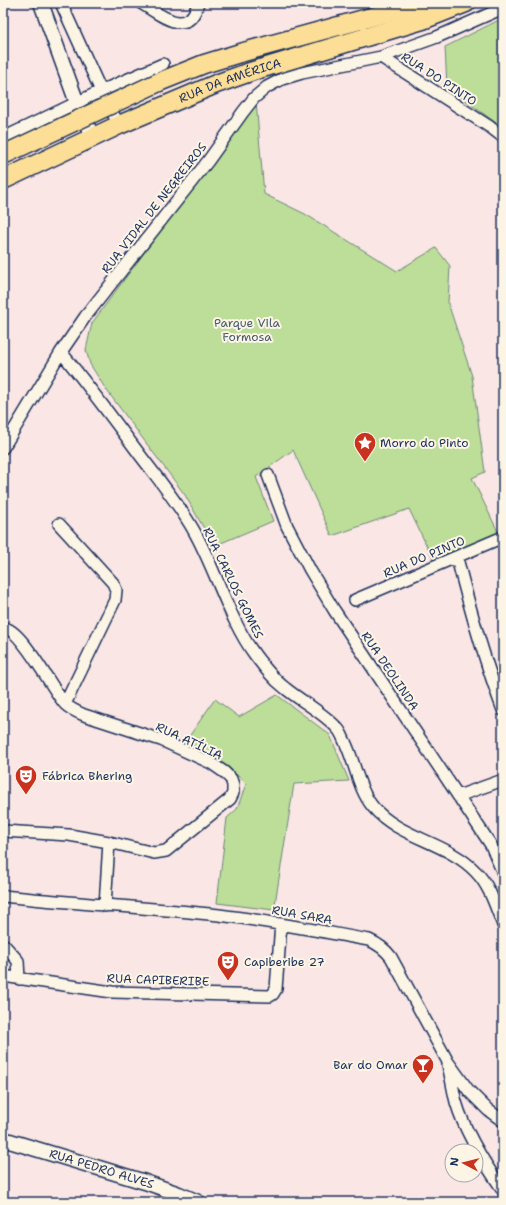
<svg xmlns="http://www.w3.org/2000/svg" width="506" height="1205" font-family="'Shantell Sans',sans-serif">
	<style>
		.green { fill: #bcde98; stroke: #6c867b }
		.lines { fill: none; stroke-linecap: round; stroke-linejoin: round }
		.minor-casing { stroke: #1b2f5e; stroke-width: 14 }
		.tertiary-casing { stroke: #1b2f5e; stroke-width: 17 }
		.primary-casing { stroke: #1b2f5e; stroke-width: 21 }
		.minor { stroke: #fcf5e5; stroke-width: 11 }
		.tertiary { stroke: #fcf5e5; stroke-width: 14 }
		.primary { stroke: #fcde96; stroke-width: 18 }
		.primary-bridge-casing { stroke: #1b2f5e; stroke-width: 21; stroke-linecap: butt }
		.primary-bridge { stroke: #fcde96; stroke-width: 18 }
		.labels { text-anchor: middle; stroke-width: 4; stroke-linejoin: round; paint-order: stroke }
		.street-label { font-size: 12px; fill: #1b2f5e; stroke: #fcf5e5 }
		.park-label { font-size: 12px; fill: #435b6c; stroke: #fcf5e5 }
		.poi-label { font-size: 12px; fill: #1b2f5e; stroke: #fcf5e5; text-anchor: start }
	</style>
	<rect width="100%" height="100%" fill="#fae6e4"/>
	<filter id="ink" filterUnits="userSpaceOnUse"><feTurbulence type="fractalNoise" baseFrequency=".025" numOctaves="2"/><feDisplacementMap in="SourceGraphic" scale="8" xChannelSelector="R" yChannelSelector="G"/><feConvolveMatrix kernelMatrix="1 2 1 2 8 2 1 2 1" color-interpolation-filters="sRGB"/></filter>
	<g filter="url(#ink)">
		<path class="green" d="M 503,18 L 503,128 L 447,87 L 445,47 Z
			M 256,102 L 264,194 L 305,214 L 397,271 L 436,248 L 450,266 L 448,303 L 472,376 L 485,472 L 472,478 L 500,536 L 435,563 L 409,509 L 332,536 L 293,450 L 256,477 L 273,521 L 214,546 L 185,495 L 105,388 L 90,364 L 86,350 L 92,323 Z
			M 277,695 L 330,735 L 349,781 L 294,784 L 274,910 L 217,903 L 227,818 L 237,809 L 246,784 L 229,767 L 186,741 L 215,699 L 239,717 Z"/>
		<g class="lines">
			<g class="minor-casing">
				<path id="minor" d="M 61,3 L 101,91 L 119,125
					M 141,3 C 160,15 189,39 198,3
					M 381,57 L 490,127 L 503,137
					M 3,138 L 101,91 L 163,64
					M 61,352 C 88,385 114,420 140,455 C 159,480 179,504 194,531 C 216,570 229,620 255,655 C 264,667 273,679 285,688 C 302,702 323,712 338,729 C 341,732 343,738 345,742 C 355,762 358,789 373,807 C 399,838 448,842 476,872 C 490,886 496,908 503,925
					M 3,448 L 61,352 L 85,317 L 208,161 L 243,112 L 254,98 L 267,87 L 282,79 L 302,73 L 381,57 L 437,37 L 503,8
					M 268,475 L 287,526 L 310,570 L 334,610 L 491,845 L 503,873
					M 59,524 L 113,583 L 116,590 L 115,600 L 65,704
					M 457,558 C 470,609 484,660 503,710
					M 355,600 L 503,537
					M 3,628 C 20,626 53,691 65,704 C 70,709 77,712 84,715 L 161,740 L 211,763 L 224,772 L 231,779 L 233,785 L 233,793 L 230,799 L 166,851 L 154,853 L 109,842 L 69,835 L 3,831
					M 458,796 L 503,780
					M 3,896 C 75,904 147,907 219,915 C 269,921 319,931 369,940 C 378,944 385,949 391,957 L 448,1062 L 469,1091 L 488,1110 L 503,1121
					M 105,906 L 109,842
					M 3,944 L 18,961 L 19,979
					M 3,976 L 112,992 L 270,996 L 273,994 L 276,989 L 281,924
					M 448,1065 C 451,1077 453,1090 456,1102 C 465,1133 484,1163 503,1190"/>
			</g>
			<g class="tertiary-casing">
				<g id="tertiary">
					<path d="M 41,3 L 77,103 L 93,138"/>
					<path id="s1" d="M 3,1139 L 145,1182 L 179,1194 L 198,1202"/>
				</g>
			</g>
			<g class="primary-casing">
				<g id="primary">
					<path d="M 159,82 L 204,64 L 240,53 L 422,3"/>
					<path id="s2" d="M 3,180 L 119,125 L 216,84 L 253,71 L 423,20 L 466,3"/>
				</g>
			</g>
			<use href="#minor" class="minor"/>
			<use href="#tertiary" class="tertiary"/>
			<use href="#primary" class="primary"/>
			<g class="primary-bridge-casing">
				<path id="primary-bridge" d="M 3,155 L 159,82"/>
			</g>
			<use href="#primary-bridge" class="primary-bridge"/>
		</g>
	</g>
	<defs>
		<g id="sight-pin" transform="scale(1.15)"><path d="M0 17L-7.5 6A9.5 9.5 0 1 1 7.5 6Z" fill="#c8321e" stroke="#fcf5e5"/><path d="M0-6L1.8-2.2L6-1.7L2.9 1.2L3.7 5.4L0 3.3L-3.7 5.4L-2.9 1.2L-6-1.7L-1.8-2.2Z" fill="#fff"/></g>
		<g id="theatre-pin" transform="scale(1.15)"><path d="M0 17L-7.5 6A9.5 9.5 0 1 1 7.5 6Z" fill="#c8321e" stroke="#fcf5e5"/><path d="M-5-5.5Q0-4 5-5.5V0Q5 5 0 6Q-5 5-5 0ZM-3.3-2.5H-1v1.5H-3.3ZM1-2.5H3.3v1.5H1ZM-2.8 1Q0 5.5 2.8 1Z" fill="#fff"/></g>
		<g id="bar-pin" transform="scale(1.15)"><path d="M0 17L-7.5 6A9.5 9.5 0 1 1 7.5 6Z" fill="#c8321e" stroke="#fcf5e5"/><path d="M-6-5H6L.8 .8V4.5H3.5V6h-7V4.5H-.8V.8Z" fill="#fff"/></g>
	</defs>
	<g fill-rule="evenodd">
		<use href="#sight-pin" x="365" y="443"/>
		<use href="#theatre-pin" x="26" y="776"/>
		<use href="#theatre-pin" x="228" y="962"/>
		<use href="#bar-pin" x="423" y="1065"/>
	</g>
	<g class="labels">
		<g class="street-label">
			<text transform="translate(439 79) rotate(33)" y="4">RUA DO PINTO</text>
			<text dy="4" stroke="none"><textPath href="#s2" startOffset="248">RUA DA AMÉRICA</textPath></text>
			<text transform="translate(154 208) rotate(-52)" y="4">RUA VIDAL DE NEGREIROS</text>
			<text transform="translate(424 557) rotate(-23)" y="4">RUA DO PINTO</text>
			<text transform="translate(233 583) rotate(64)" y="4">RUA CARLOS GOMES</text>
			<text transform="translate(390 671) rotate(56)" y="4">RUA DEOLINDA</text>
			<text transform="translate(189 741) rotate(25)" y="4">RUA ATÍLIA</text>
			<text transform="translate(302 915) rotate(10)" y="4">RUA SARA</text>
			<text transform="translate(158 980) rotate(2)" y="4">RUA CAPIBERIBE</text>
			<text dy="4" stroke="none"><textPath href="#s1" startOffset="103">RUA PEDRO ALVES</textPath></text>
		</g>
		<g class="park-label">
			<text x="247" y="327">Parque Vila<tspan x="247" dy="14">Formosa</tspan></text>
		</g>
		<g class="poi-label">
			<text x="380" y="447">Morro do Pinto</text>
			<text x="42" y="780">Fábrica Bhering</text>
			<text x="244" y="966">Capiberibe 27</text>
			<text x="408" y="1069" text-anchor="end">Bar do Omar</text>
		</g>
	</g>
	<rect width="506" height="1205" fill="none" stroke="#fcf5e5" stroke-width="16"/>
	<rect x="8" y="8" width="490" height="1189" fill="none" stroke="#1b2f5e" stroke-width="1.5" filter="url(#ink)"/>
	<g transform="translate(464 1163) rotate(277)"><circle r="19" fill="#fcf5e5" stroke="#a2a6af"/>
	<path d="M0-3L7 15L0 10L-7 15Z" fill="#c8321e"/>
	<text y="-6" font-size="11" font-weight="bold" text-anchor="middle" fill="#1b2f5e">N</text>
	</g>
</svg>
